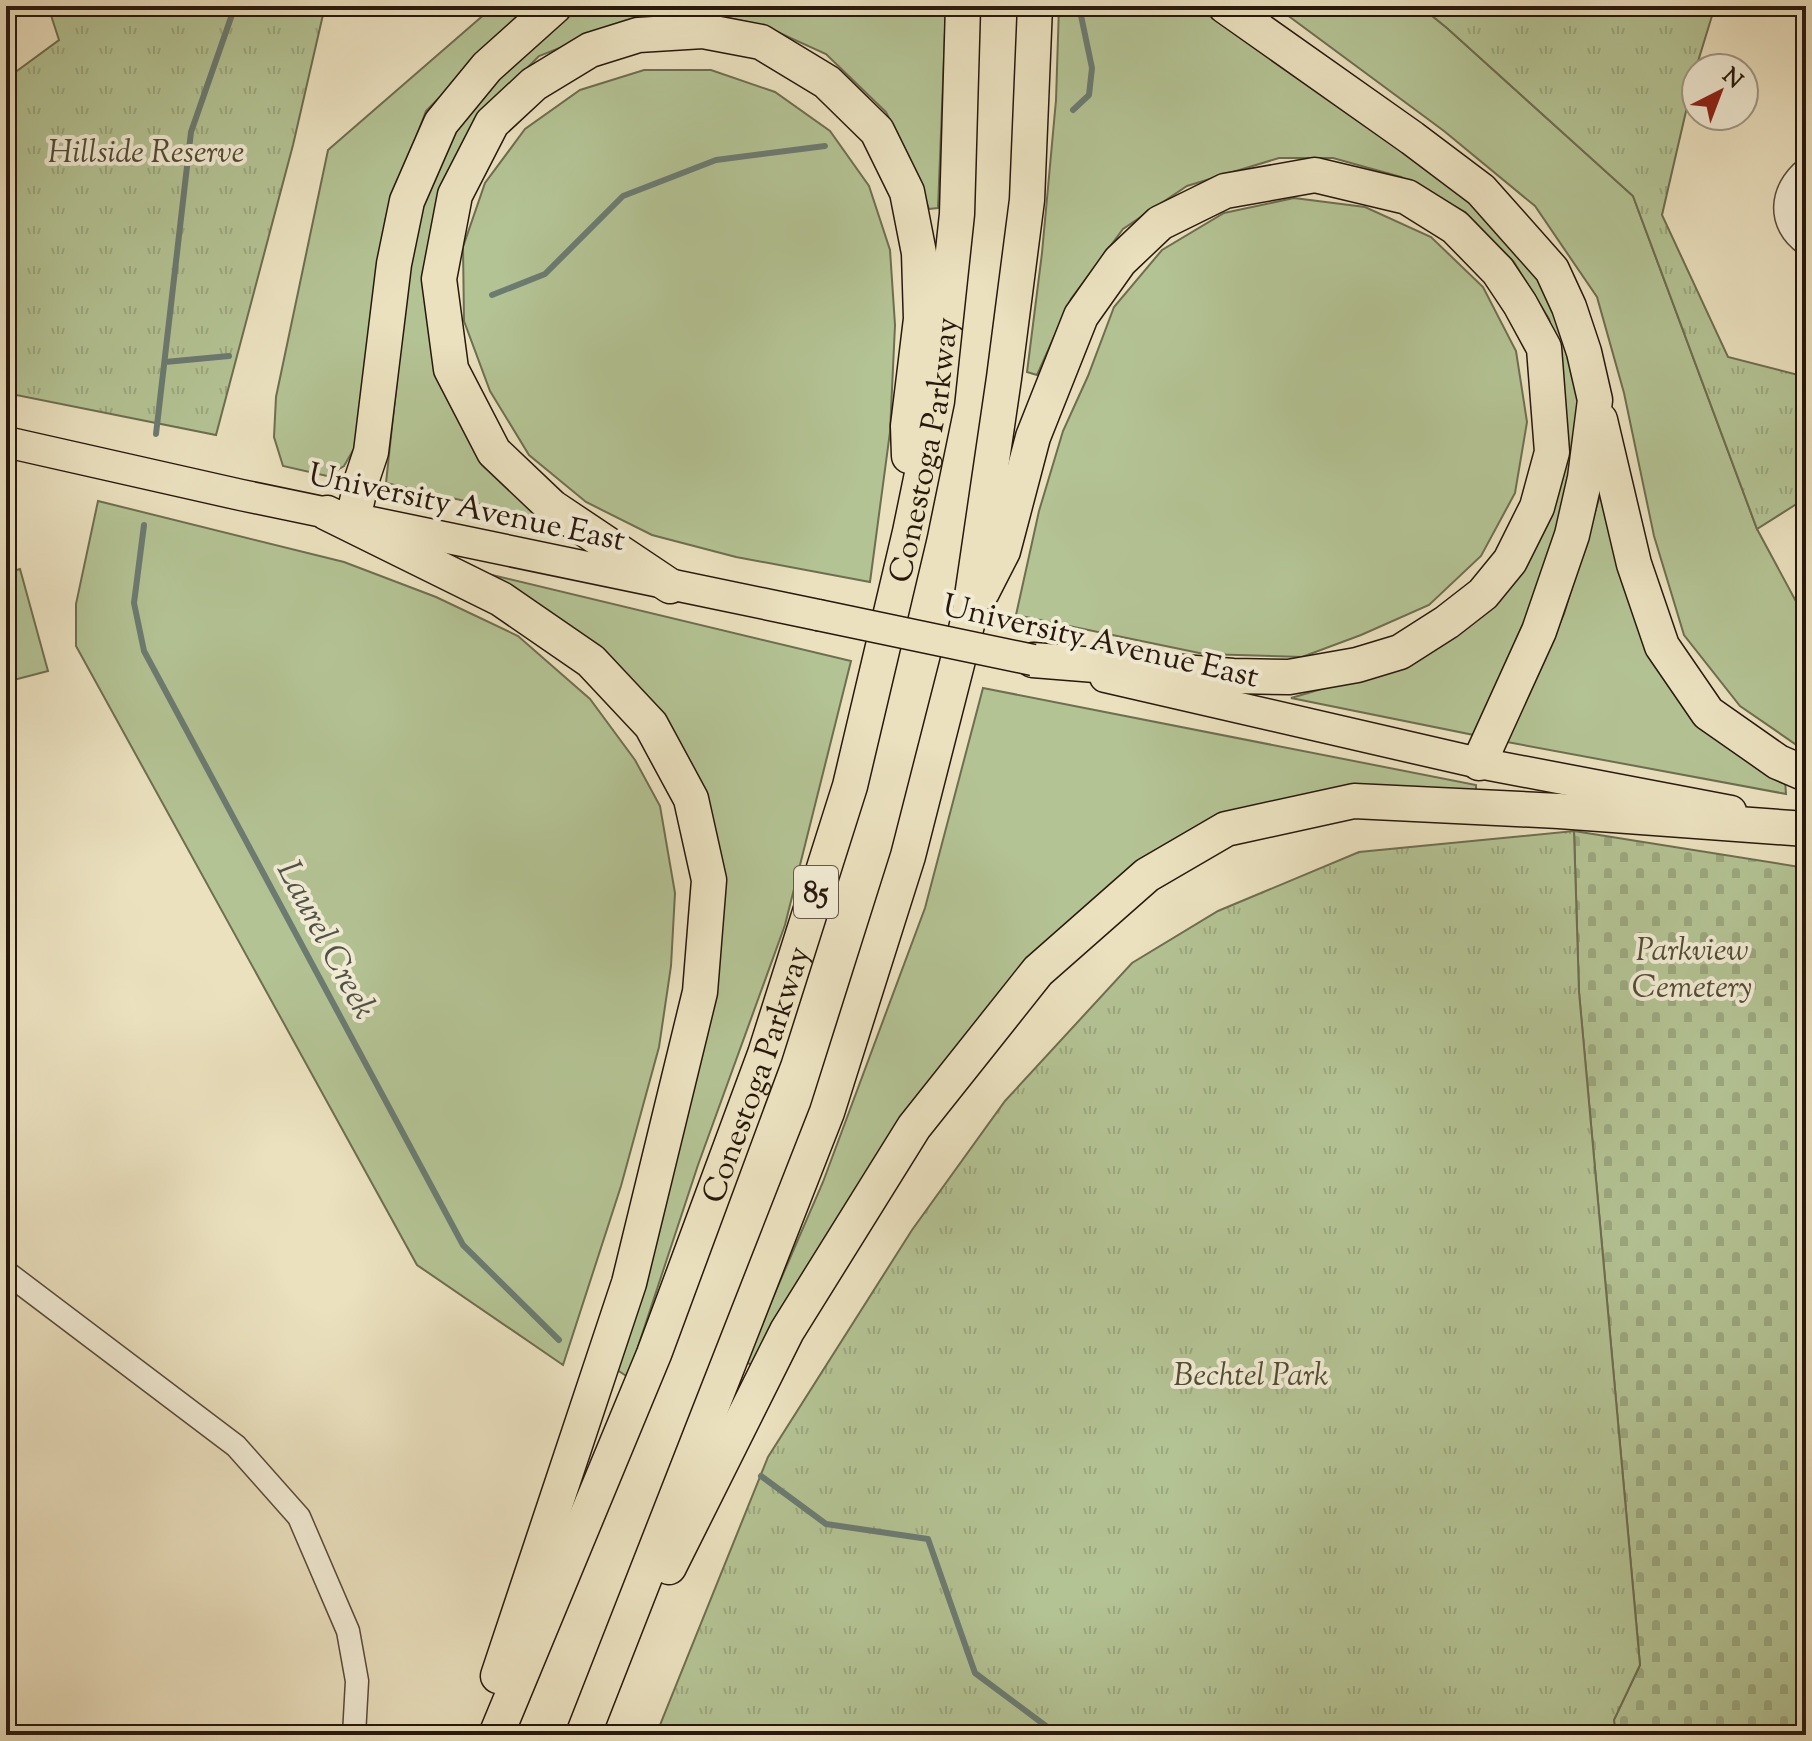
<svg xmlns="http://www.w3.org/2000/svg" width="1812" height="1741" font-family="'Sorts Mill Goudy',serif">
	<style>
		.grass { fill: #b4c394; stroke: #6e6e50; stroke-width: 2 }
		.cemetery { fill: url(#cemetery-stones); stroke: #6e6e50; stroke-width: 2 }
		.park { fill: url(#park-tufts); stroke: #6e6e50; stroke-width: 2 }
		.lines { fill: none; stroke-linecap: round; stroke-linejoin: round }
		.stream { stroke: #6c7b72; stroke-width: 6 }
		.minor-casing { stroke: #594a3a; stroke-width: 25 }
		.major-casing { stroke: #28180d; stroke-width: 33 }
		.highway-casing { stroke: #28180d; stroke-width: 37 }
		.minor { stroke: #f2ecd5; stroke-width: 22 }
		.major { stroke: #ebe1bf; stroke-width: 30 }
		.highway { stroke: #ebe1bf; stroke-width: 34 }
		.major-bridge-casing { stroke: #28180d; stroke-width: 33; stroke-linecap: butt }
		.major-bridge { stroke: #ebe1bf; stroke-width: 30 }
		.labels { text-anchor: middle; stroke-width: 8; stroke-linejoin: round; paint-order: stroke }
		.shield { fill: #f2ecd5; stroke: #655849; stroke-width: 2 }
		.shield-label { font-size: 30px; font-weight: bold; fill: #28180d }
		.park-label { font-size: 32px; font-style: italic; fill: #524b36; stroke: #f2ecd5 }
		.street-label { font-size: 32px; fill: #28180d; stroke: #f2ecd5 }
		.water-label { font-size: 34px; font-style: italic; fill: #505248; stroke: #f2ecd5 }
	</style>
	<defs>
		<pattern id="cemetery-stones" width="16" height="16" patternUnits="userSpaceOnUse" patternTransform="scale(2)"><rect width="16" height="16" fill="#b4c394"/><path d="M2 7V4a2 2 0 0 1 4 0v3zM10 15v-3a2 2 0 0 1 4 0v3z" fill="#9ba77e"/></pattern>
		<pattern id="park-tufts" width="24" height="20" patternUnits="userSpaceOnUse" patternTransform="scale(2)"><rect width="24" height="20" fill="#b4c394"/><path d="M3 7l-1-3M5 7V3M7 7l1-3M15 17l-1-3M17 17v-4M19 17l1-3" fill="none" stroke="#9ba77e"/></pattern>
	</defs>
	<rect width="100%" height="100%" fill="#ebe1bf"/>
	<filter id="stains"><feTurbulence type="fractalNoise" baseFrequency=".0025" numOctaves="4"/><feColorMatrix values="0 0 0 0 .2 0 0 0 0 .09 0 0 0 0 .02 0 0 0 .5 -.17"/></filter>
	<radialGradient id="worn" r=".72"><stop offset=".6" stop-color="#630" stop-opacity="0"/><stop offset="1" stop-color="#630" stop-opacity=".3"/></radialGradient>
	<path class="grass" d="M 494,6 L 530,6 L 426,111 L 386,217 L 355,447 L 344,466 L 327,476 L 283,466 L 274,437 L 276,397 L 328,150 Z
		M 573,6 L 946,6 L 938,208 L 929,209 L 909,157 L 886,112 L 826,54 L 762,25 L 708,14 L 645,14 L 539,56 L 485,110 L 428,301 L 548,520 L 386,483 L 407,287 L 422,197 L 450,127 L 510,60 Z
		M 1059,6 L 1207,6 L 1223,21 L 1463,190 L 1516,239 L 1572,326 L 1584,390 L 1579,472 L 1552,559 L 1474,735 L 1291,698 L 1345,682 L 1502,589 L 1563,381 L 1549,319 L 1514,262 L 1465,212 L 1401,177 L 1333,158 L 1279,158 L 1187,186 L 1123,229 L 1071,299 L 1037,375 L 1027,372 L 1042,253 L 1056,100 Z
		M 1275,6 L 1420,6 L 1447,28 L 1633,196 L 1757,529 L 1806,620 L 1806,748 L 1798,746 L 1740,706 L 1684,635 L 1654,536 L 1624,393 L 1597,297 L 1535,206 L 1444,131 Z
		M 644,70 L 711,70 L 775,92 L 830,131 L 869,186 L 890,250 L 895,325 L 890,432 L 870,582 L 736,557 L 652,535 L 586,502 L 529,455 L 490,391 L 464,321 L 463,247 L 485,183 L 525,129 L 580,90 Z
		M 1294,198 L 1365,207 L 1431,237 L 1483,287 L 1516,351 L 1527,422 L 1515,493 L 1481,556 L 1429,605 L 1361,635 L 1302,657 L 1204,654 L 1016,615 L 1039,511 L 1063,431 L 1088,376 L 1114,307 L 1162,250 L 1224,213 Z
		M 1601,492 L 1655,661 L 1785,780 L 1786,794 L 1507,742 L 1564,614 Z
		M 98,501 L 344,562 L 436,597 L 518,636 L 590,699 L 635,760 L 660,806 L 675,893 L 671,966 L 659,1047 L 621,1186 L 563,1365 L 417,1265 L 76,646 L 76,604 Z
		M 20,569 L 48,671 L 6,682 L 6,573 Z
		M 492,575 L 851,661 L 785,925 L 698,1165 L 628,1377 L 614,1368 L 715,973 L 697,785 Z
		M 983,688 L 1476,785 L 1476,796 L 1323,792 L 1047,950 L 757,1367 L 745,1362 L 823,1182 L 925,908 Z"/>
	<path class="cemetery" d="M 1574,831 L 1806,868 L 1806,1735 L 1616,1735 L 1613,1721 L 1640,1665 L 1579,992 Z"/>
	<path class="park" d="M 48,6 L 325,6 L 293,145 L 216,435 L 6,393 L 6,79 L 59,40 Z
		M 1420,6 L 1715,6 L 1696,68 L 1662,215 L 1728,357 L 1806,377 L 1806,498 L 1757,529 L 1633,196 L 1447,28 Z
		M 1574,831 L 1579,992 L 1640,1665 L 1614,1720 L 1616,1735 L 656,1735 L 768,1457 L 912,1230 L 1005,1101 L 1132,963 L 1218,911 L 1359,852 Z"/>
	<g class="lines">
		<path class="stream" d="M 1073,110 L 1089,95 L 1092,68 L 1079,6
			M 492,295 L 545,274 L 623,196 L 716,160 L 825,146
			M 165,362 L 229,356
			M 156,434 L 191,132 L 235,6
			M 144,525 L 134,603 L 144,651 L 463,1245 L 559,1340
			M 761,1476 L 826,1524 L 928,1539 L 975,1673 L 1058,1735"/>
		<g class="minor-casing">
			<path id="minor" d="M 1806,169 C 1780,190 1777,224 1806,244
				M 6,1272 L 236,1446 L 299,1517 L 348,1631 L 357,1681 L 354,1735"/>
		</g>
		<g class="major-casing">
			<path id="major" d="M 6,442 L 241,495 L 818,615
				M 1105,677 L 1479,763 L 1731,811"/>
		</g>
		<g class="highway-casing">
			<g id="highway">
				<path d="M 1225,6 L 1412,138 L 1481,190 L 1552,270 L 1569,307 L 1584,352 L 1595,400 L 1585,478 L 1572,535 L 1539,631 L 1479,763"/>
				<path d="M 1600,420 L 1634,564 L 1662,646 L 1708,713 L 1778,762 L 1806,774"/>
				<path d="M 327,513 L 501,599 L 591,661 L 651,725 L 691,799 L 709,880 L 700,992 L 629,1283 L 498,1676"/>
				<path d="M 353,519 L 362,479 L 371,452 L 394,264 L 407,201 L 441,123 L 487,67 L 555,6"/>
				<path d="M 670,586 L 552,507 L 494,452 L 451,369 L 439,279 L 455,195 L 492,123 L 534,84 L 590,50 L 638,35 L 703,31 L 761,42 L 827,82 L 877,131 L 907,192 L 919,253 L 921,319 L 908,426 L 909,456"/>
				<path d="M 982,592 L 1003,551 L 1033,437 L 1081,316 L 1120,261 L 1160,223 L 1225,191 L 1315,175 L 1407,197 L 1455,227 L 1498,271 L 1520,304 L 1544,348 L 1552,452 L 1537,507 L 1510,561 L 1483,594 L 1447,622 L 1400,652 L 1357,665 L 1289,677 L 1233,676 L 1033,660"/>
				<path d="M 669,1567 L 787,1331 L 914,1127 L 1038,971 L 1147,875 L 1226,829 L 1354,801 L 1559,811 L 1806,829"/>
				<path id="s1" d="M 496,1735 L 654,1354 L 765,1054 L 850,786 L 910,532 L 937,401 L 957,214 L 963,6"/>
				<path d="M 583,1735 L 827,1112 L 908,856 L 969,617 L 1004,378 L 1027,200 L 1035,6"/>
			</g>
		</g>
		<use href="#minor" class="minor"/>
		<use href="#major" class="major"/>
		<use href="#highway" class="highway"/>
		<g class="major-bridge-casing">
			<path id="major-bridge" d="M 818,615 L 1033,660"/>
		</g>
		<use href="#major-bridge" class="major-bridge"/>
	</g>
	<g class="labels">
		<rect class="shield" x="794" y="866" width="44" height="52" rx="6"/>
		<g class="shield-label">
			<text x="816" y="902">85</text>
		</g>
		<g class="park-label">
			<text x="146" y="162">Hillside Reserve</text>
			<text x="1692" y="960">Parkview<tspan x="1692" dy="37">Cemetery</tspan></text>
			<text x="1251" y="1385">Bechtel Park</text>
		</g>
		<g class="street-label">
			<text dy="11" stroke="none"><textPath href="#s1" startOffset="1358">Conestoga Parkway</textPath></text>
			<text transform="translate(467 506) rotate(12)" y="11">University Avenue East</text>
			<text transform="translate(1101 640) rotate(13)" y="11">University Avenue East</text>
			<text dy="11" stroke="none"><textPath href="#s1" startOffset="710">Conestoga Parkway</textPath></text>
		</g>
		<g class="water-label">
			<text transform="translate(328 939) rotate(62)" y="12">Laurel Creek</text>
		</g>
	</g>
	<rect width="1812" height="1741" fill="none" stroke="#ebe1bf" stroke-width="32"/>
	<rect x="8" y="8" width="1796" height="1725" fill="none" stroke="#28180d" stroke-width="4"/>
	<rect x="16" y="16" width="1780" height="1709" fill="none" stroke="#28180d" stroke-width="2"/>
	<g transform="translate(1720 92) rotate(42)"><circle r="38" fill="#f2ecd5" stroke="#a19785" stroke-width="2"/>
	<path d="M0-6L14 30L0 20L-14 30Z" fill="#8f2418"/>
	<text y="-12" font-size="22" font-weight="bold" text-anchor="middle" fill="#28180d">N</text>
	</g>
	<rect width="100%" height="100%" filter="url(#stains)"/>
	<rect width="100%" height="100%" fill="url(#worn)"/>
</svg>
